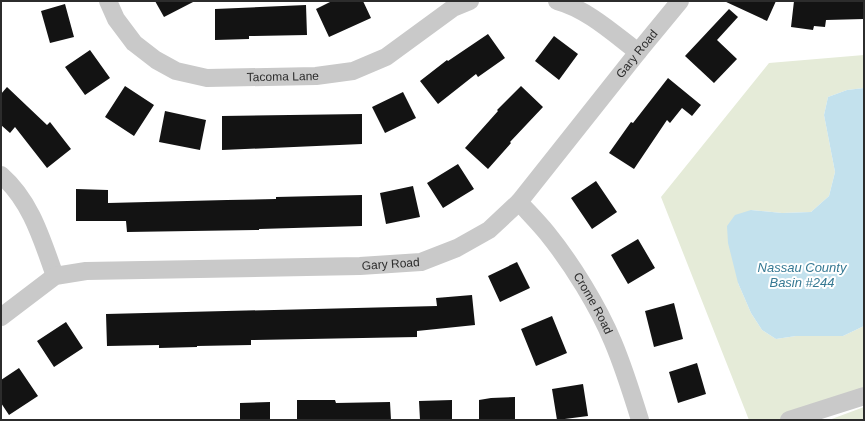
<svg xmlns="http://www.w3.org/2000/svg" width="865" height="421" font-family="Arial,sans-serif">
	<style>
		.green { fill: #e5ebd8 }
		.water { fill: #c3e1ed }
		.building { fill: #131313 }
		.lines { fill: none; stroke-linecap: round; stroke-linejoin: round }
		.minor { stroke: #c9c9c9; stroke-width: 18 }
		.labels { text-anchor: middle; stroke-width: 4; stroke-linejoin: round; paint-order: stroke }
		.street-label { font-size: 12px; fill: #2c2c2c; stroke: #fff }
		.water-label { font-size: 13px; font-style: italic; fill: #367993; stroke: #fff }
	</style>
	<rect width="100%" height="100%" fill="#fff"/>
	<path class="green" d="M 864,55 L 864,88 L 847,90 L 828,97 L 824,115 L 835,172 L 829,196 L 811,212 L 782,213 L 751,210 L 738,283 L 751,313 L 762,330 L 776,339 L 796,336 L 843,336 L 864,326 L 864,396 L 789,420 L 749,420 L 661,197 L 769,63 Z
		M 864,407 L 864,420 L 829,420 Z"/>
	<path class="water" d="M 864,88 L 864,326 L 843,336 L 796,336 L 776,339 L 762,330 L 751,313 L 738,283 L 728,243 L 727,226 L 735,215 L 751,210 L 782,213 L 811,212 L 829,196 L 835,172 L 824,115 L 828,97 L 847,90 Z"/>
	<path class="building" d="M 155,1 L 195,1 L 164,17 Z
		M 332,1 L 363,1 L 371,18 L 329,37 L 316,9 Z
		M 724,1 L 776,1 L 767,21 Z
		M 794,1 L 864,1 L 864,19 L 826,20 L 825,27 L 814,26 L 813,30 L 791,27 Z
		M 65,4 L 74,37 L 50,43 L 41,11 Z
		M 306,5 L 307,35 L 249,36 L 249,39 L 215,40 L 215,9 Z
		M 729,9 L 738,17 L 717,40 L 737,59 L 714,83 L 685,56 Z
		M 488,34 L 505,58 L 478,77 L 476,74 L 438,104 L 420,81 L 447,60 L 448,61 Z
		M 554,36 L 578,54 L 559,80 L 535,61 Z
		M 90,50 L 110,78 L 85,95 L 65,67 Z
		M 668,78 L 701,105 L 692,116 L 682,108 L 670,123 L 667,120 L 634,169 L 609,153 L 631,122 L 633,123 Z
		M 125,86 L 154,105 L 134,136 L 105,117 Z
		M 521,86 L 543,107 L 510,142 L 511,143 L 488,169 L 465,148 L 498,111 L 497,110 Z
		M 7,87 L 47,125 L 50,122 L 71,149 L 47,168 L 15,127 L 10,133 L 1,125 L 1,94 Z
		M 403,92 L 416,118 L 385,133 L 372,107 Z
		M 165,111 L 206,120 L 200,150 L 159,142 Z
		M 362,114 L 362,144 L 222,150 L 222,116 Z
		M 458,164 L 474,189 L 443,208 L 427,183 Z
		M 596,181 L 617,212 L 592,229 L 571,198 Z
		M 413,186 L 420,217 L 386,224 L 380,193 Z
		M 76,189 L 108,190 L 108,203 L 227,200 L 276,199 L 276,197 L 362,195 L 362,226 L 259,229 L 259,230 L 127,232 L 126,221 L 76,221 Z
		M 638,239 L 655,268 L 628,284 L 611,255 Z
		M 517,262 L 530,288 L 500,302 L 488,276 Z
		M 472,295 L 475,325 L 417,331 L 417,337 L 251,340 L 251,345 L 197,346 L 197,347 L 159,348 L 159,345 L 107,346 L 106,314 L 437,306 L 436,298 Z
		M 674,303 L 683,339 L 654,347 L 645,311 Z
		M 552,316 L 567,353 L 536,366 L 521,329 Z
		M 66,322 L 83,348 L 54,367 L 37,341 Z
		M 697,363 L 706,394 L 678,403 L 669,372 Z
		M 19,368 L 38,396 L 9,415 L 1,403 L 1,380 Z
		M 583,384 L 588,416 L 557,420 L 552,389 Z
		M 515,397 L 515,420 L 479,420 L 479,400 L 491,398 Z
		M 297,400 L 335,400 L 336,403 L 390,402 L 391,420 L 297,420 Z
		M 452,400 L 452,420 L 420,420 L 419,401 Z
		M 270,402 L 270,420 L 240,420 L 240,403 Z"/>
	<g class="lines">
		<g class="minor">
			<path id="s1" d="M 108,1 L 116,19 L 134,43 L 156,60 L 176,71 L 207,78 L 316,76 L 353,71 L 386,57 L 453,8 L 470,1"/>
			<path d="M 557,1 C 587,9 613,33 638,52"/>
			<path d="M 1,175 C 31,201 42,240 55,276"/>
			<path id="s2" d="M 519,202 C 528,212 538,222 547,233 C 572,264 598,306 613,342 C 624,368 632,394 640,420"/>
			<path id="s3" d="M 1,317 L 55,276 L 86,271 L 360,266 L 421,262 L 457,248 L 489,230 L 519,202 L 638,52 L 680,1"/>
			<path d="M 789,420 L 864,396"/>
		</g>
	</g>
	<g class="labels">
		<g class="street-label">
			<text dy="4" stroke="none"><textPath href="#s3" startOffset="740">Gary Road</textPath></text>
			<text dy="4" stroke="none"><textPath href="#s1" startOffset="208">Tacoma Lane</textPath></text>
			<text dy="4" stroke="none"><textPath href="#s3" startOffset="404">Gary Road</textPath></text>
			<text dy="4" stroke="none"><textPath href="#s2" startOffset="126">Crome Road</textPath></text>
		</g>
		<g class="water-label">
			<text x="802" y="272">Nassau County<tspan x="802" dy="15">Basin #244</tspan></text>
		</g>
	</g>
	<rect width="865" height="421" fill="none" stroke="#2c2c2c" stroke-width="4"/>
</svg>
